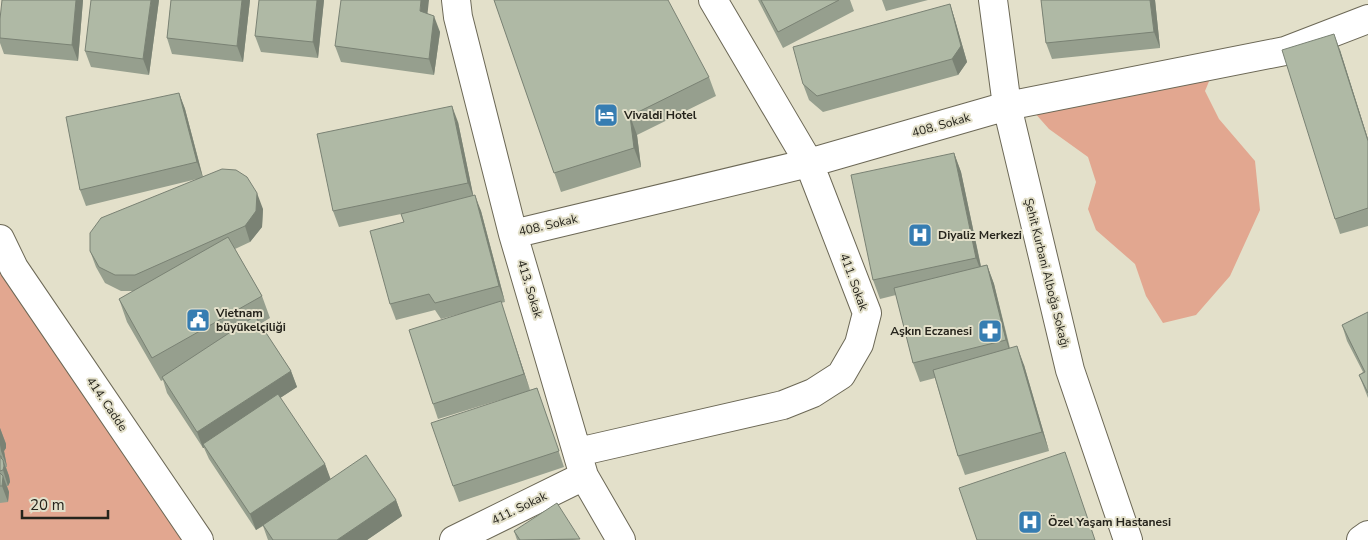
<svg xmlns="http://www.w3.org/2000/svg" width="1368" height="540" font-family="'Nunito Sans',sans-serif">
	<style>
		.green { fill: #e2a790 }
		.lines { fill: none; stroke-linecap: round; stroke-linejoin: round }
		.minor-casing { stroke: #6c6856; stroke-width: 30 }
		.minor { stroke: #fff; stroke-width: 28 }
		.wall { fill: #969f8e }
		.shaded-wall { fill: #7a8274 }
		.building { fill: #afb9a5; stroke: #7a8274 }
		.labels { text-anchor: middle; stroke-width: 4; stroke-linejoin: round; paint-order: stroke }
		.poi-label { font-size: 12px; font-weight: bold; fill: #26241c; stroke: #e3e0ca; text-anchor: start }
		.street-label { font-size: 12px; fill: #26241c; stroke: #e3e0ca }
	</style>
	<rect width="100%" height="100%" fill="#e3e0ca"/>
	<path class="green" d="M 1210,79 L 1205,91 L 1219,119 L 1255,161 L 1260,210 L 1230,276 L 1196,315 L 1163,323 L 1146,296 L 1135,264 L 1096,230 L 1088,209 L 1096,182 L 1088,157 L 1049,129 L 1026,103 Z
		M 0,257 L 199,540 L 0,540 Z"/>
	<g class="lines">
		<g class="minor-casing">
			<path id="minor" d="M 456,0 L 458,17 L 513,234 L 584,476 L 621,540
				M 993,0 L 1007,106 L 1070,370 L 1128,540
				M 513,234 L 809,163 L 1007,106 L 1285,51 L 1368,19
				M 0,239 L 14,268 L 199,540
				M 578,452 L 783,405 L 813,393 L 841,375 L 859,344 L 867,313 L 809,163 L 713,0
				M 454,540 L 584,476
				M 1361,540 L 1368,535"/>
		</g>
		<use href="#minor" class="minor"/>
	</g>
	<path class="wall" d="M 83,0 L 78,61 L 4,54 L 0,43 L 0,19 Z
		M 159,0 L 149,75 L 91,67 L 85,51 Z
		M 171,0 L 250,0 L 243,62 L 172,54 L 167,38 Z
		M 324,0 L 318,58 L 261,52 L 255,36 Z
		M 494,0 L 709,77 L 716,96 L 637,135 L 641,167 L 561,192 Z
		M 758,0 L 850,0 L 854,11 L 783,48 Z
		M 882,0 L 928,0 L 886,11 Z
		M 1041,0 L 1155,0 L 1160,48 L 1052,59 L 1046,43 Z
		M 950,4 L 955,20 L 967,62 L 958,75 L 823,112 L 809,100 L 803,84 Z
		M 427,14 L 440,32 L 434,75 L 341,62 L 335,46 Z
		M 1340,50 L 1368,139 L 1368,226 L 1340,234 L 1335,219 Z
		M 179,93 L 185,109 L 203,177 L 263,209 L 262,227 L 250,242 L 235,249 L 262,296 L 270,318 L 260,324 L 291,371 L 297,387 L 280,398 L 325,464 L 330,479 L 396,500 L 402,516 L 367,540 L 268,540 L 263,526 L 256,530 L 209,459 L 204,448 L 203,448 L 167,393 L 163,380 L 161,381 L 127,322 L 119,299 L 134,291 L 121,291 L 105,283 L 96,267 L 90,251 L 197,179 L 86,206 L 80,190 Z
		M 458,122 L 473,195 L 481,211 L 505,302 L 501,303 L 530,390 L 537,388 L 564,467 L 459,502 L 453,486 L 503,399 L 438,419 L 433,404 L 463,313 L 441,319 L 435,310 L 396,320 L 390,304 L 404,222 L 401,214 L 339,227 L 333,211 Z
		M 954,153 L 961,172 L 981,266 L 987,265 L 994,284 L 1010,348 L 1024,365 L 1049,451 L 965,475 L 958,456 L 935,378 L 920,382 L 913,363 L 896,295 L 880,299 L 873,280 Z
		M 1368,312 L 1368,398 L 1359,375 L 1363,372 L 1347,341 L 1342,325 Z
		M 0,428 L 6,444 L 6,448 L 4,451 L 7,467 L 6,467 L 9,476 L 10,482 L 8,486 L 7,486 L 9,492 L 8,502 L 0,503 Z
		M 514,531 L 580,540 L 517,540 Z"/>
	<path class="shaded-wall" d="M 76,0 L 83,0 L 78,61 L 72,45 Z
		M 151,0 L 159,0 L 149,75 L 143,59 Z
		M 242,0 L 250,0 L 243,62 L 237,46 Z
		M 317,0 L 324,0 L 318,58 L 313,42 Z
		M 421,0 L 429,0 L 426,27 L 420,11 Z
		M 1150,0 L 1155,0 L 1160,48 L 1154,32 Z
		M 950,4 L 955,20 L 967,62 L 958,75 L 952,59 Z
		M 434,16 L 440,32 L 434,75 L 429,59 Z
		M 1334,34 L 1340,50 L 1368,139 L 1368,141 Z
		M 179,93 L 185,109 L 203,178 L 197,162 Z
		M 452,106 L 458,122 L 474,199 L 468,183 Z
		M 630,116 L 637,135 L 641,167 L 634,148 Z
		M 954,153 L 961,172 L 983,277 L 976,258 Z
		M 257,193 L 263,209 L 262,227 L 250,242 L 245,226 Z
		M 475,195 L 481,211 L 505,302 L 499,286 Z
		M 987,265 L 994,284 L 1012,359 L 1006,340 Z
		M 501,301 L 506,317 L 530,390 L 524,374 Z
		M 1017,346 L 1024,365 L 1049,451 L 1042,432 Z
		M 291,371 L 297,387 L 205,447 L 203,444 L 204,448 L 203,448 L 197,432 Z
		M 0,428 L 6,444 L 6,448 L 4,451 L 7,467 L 1,451 L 0,445 Z
		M 1,456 L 4,465 L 3,460 L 9,476 L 10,482 L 8,486 L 3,470 Z
		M 325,464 L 331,480 L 256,530 L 250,514 Z
		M 3,476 L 9,492 L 8,502 L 2,486 Z
		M 396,500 L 402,516 L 367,540 L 337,540 Z"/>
	<path class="building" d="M 2,0 L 76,0 L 72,45 L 0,38 L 0,19 Z
		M 91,0 L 151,0 L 143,59 L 85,51 Z
		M 171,0 L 242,0 L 237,46 L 167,38 Z
		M 259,0 L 317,0 L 313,42 L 255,36 Z
		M 341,0 L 421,0 L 420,11 L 434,16 L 429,59 L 335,46 Z
		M 494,0 L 668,0 L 709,77 L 630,116 L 634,148 L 554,173 Z
		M 761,0 L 839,0 L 778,32 Z
		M 1041,0 L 1150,0 L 1154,32 L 1046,43 Z
		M 950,4 L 961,46 L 952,59 L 817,96 L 803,84 L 793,47 Z
		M 1334,34 L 1368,141 L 1368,208 L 1335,219 L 1282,50 Z
		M 179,93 L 197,162 L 80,190 L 66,117 Z
		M 452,106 L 468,183 L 333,211 L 317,134 Z
		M 954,153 L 976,258 L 873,280 L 851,175 Z
		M 222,169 L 236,170 L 247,177 L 257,193 L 256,211 L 245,226 L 135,275 L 115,275 L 99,267 L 90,251 L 90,233 L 101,218 Z
		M 475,195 L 499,286 L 435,303 L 429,294 L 390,304 L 370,231 L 404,222 L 401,214 Z
		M 228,237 L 262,296 L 152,358 L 119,299 Z
		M 987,265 L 1006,340 L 913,363 L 894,288 Z
		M 501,301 L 524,374 L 433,404 L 409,330 Z
		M 1368,312 L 1368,393 L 1359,375 L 1365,372 L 1342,325 Z
		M 255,316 L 291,371 L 197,432 L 162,377 Z
		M 1017,346 L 1042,432 L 958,456 L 933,370 Z
		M 537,388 L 559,451 L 453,486 L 431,423 Z
		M 278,394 L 325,464 L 250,514 L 203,444 Z
		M 1065,452 L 1095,540 L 977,540 L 959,488 Z
		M 366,455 L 396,500 L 337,540 L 273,540 L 263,525 Z
		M 0,456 L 1,456 L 1,458 L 3,460 L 4,466 L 3,470 L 0,471 Z
		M 0,473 L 3,476 L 2,486 L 0,486 Z
		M 557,503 L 580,539 L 520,540 L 514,531 Z"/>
	<defs>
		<g id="hotel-square" transform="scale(1.25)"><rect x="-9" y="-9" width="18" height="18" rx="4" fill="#367db2" stroke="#e3e0ca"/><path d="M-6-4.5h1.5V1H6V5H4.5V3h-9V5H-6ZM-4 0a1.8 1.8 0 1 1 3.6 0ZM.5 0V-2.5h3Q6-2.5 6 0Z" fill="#fff"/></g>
		<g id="hospital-square" transform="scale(1.25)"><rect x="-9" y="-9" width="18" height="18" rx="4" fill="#367db2" stroke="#e3e0ca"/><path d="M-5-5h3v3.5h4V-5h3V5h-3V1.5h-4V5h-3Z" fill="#fff"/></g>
		<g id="civic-square" transform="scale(1.25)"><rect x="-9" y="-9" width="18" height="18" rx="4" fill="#367db2" stroke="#e3e0ca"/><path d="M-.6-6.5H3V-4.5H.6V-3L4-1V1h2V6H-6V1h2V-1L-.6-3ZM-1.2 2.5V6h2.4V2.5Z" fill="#fff"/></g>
		<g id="pharmacy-square" transform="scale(1.25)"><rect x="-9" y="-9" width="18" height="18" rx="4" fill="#367db2" stroke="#e3e0ca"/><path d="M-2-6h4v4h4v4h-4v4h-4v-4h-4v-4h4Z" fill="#fff"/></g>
	</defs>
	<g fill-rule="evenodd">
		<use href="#hotel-square" x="606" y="115"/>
		<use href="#hospital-square" x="920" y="235"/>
		<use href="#civic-square" x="198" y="320"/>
		<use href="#pharmacy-square" x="990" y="331"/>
		<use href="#hospital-square" x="1030" y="522"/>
	</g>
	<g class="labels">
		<g class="poi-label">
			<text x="624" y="119">Vivaldi Hotel</text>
			<text x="938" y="239">Diyaliz Merkezi</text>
			<text x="216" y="317">Vietnam<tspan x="216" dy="14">büyükelçiliği</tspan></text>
			<text x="972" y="335" text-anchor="end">Aşkın Eczanesi</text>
			<text x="1048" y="526">Özel Yaşam Hastanesi</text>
		</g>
		<g class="street-label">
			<text transform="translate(941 125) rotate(-16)" y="4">408. Sokak</text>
			<text transform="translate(548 225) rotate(-13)" y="4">408. Sokak</text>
			<text transform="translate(1047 273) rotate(76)" y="4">Şehit Kurbani Alboğa Sokağı</text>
			<text transform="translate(854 282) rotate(70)" y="4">411. Sokak</text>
			<text transform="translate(530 289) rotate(73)" y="4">413. Sokak</text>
			<text transform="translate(107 404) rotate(56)" y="4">414. Cadde</text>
			<text transform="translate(519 508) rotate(-26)" y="4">411. Sokak</text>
		</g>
	</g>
	<path d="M22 510v8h86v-8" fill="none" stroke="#26241c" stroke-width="2.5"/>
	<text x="30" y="510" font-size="15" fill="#26241c" stroke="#e3e0ca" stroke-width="4" paint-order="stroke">20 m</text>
</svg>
